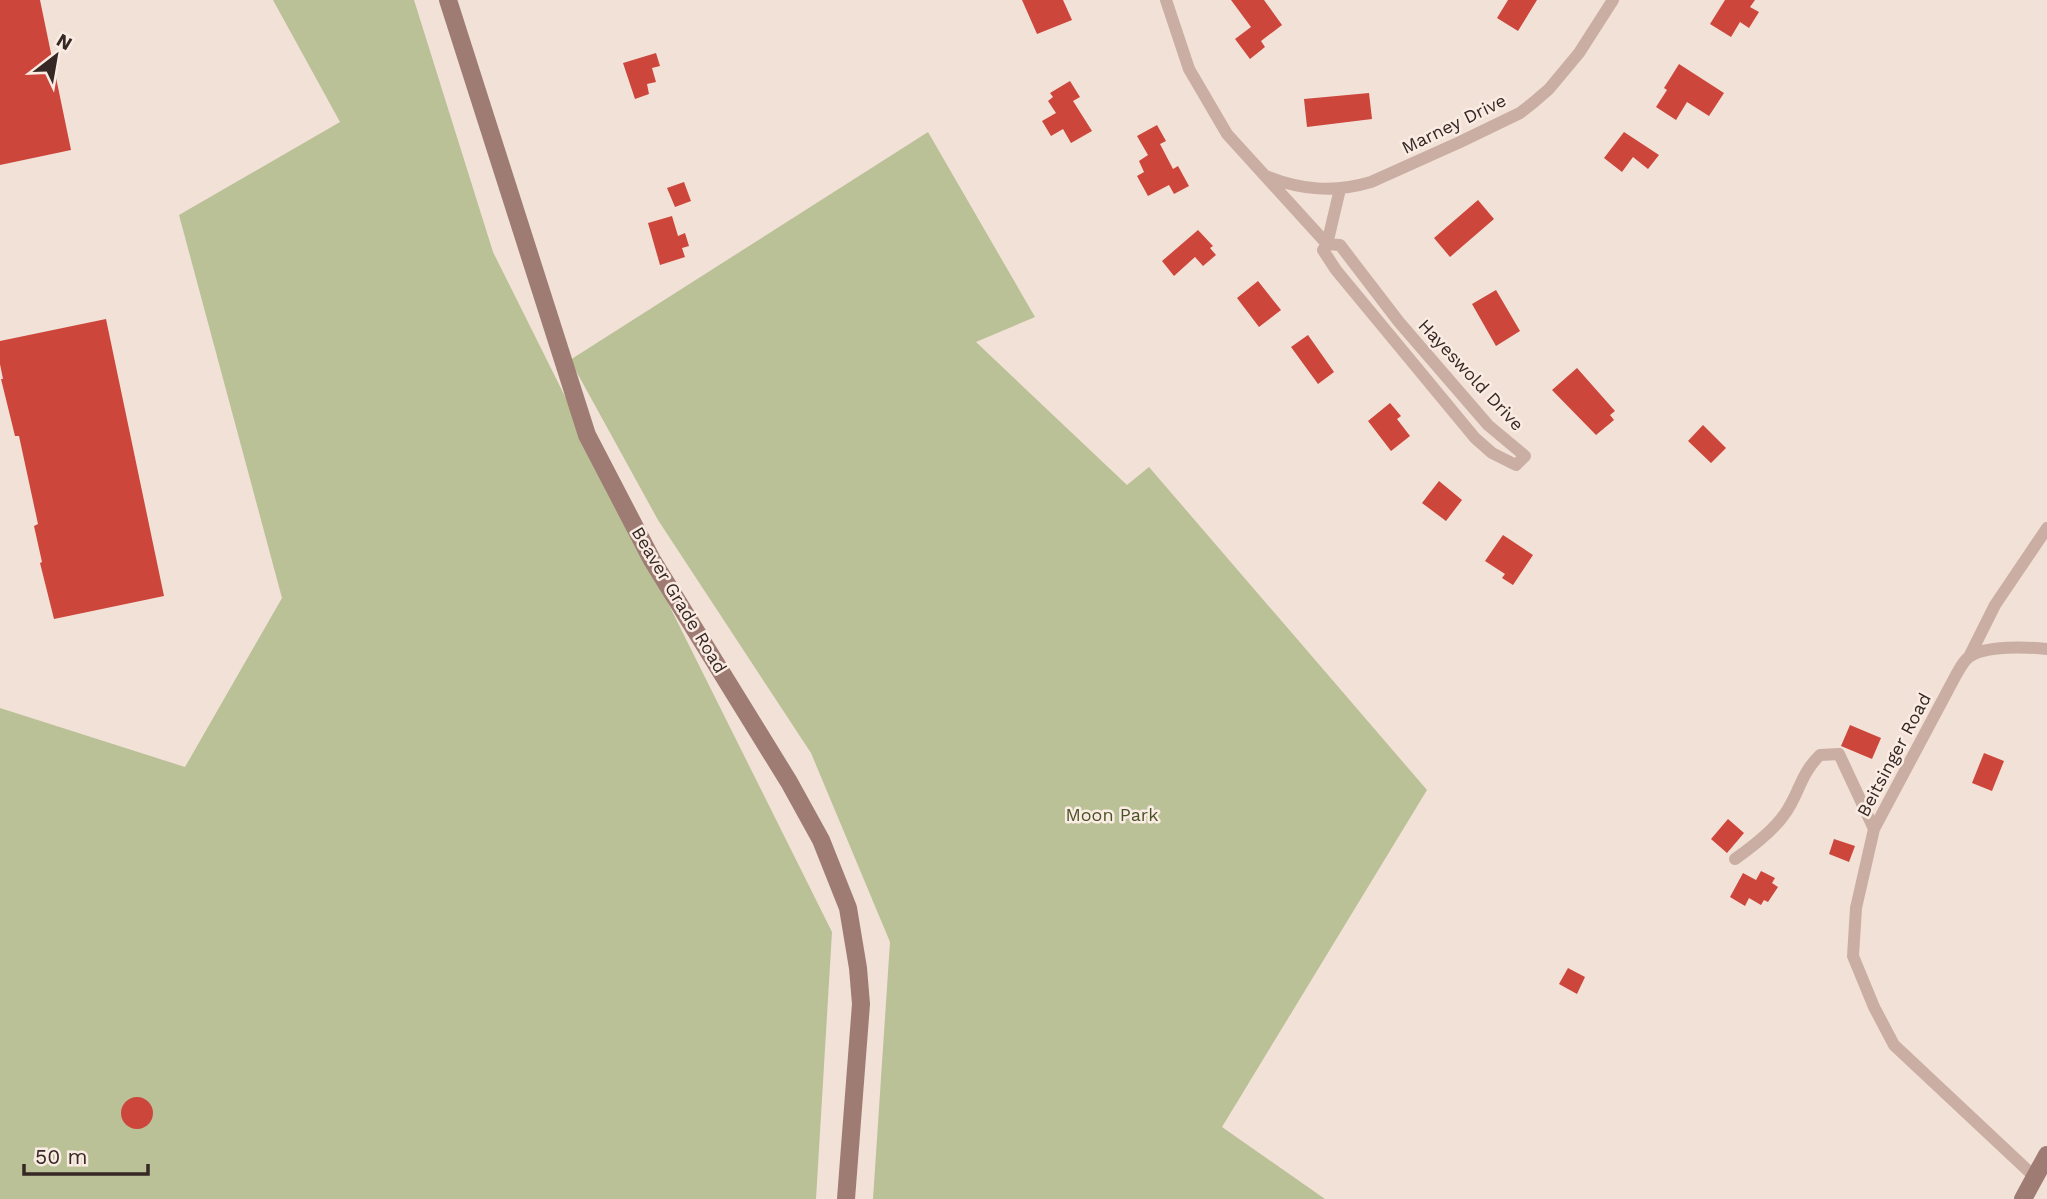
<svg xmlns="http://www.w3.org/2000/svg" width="2047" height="1199" font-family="'Work Sans',sans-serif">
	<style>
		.green { fill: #bac197 }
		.building { fill: #cc463b }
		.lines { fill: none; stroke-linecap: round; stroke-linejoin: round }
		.street { stroke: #caaea3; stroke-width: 12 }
		.secondary { stroke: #9e7c74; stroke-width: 18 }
		.labels { text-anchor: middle; stroke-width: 5; stroke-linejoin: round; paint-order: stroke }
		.street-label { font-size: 18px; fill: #352825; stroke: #faece3 }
		.park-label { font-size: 18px; fill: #4b5428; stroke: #faece3 }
	</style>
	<rect width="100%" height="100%" fill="#f2e1d7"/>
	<path class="green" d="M 273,0 L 414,0 L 493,252 L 832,932 L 816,1199 L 0,1199 L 0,708 L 185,767 L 282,598 L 179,215 L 340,122 Z
		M 928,132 L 1035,317 L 976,342 L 1127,485 L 1149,467 L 1427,790 L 1222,1127 L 1325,1199 L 873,1199 L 890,942 L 811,753 L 658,520 L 570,360 Z"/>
	<path class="building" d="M 0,0 L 40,0 L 71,150 L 0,165 Z
		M 1022,0 L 1063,0 L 1072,20 L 1037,34 Z
		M 1231,0 L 1264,0 L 1282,25 L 1261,41 L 1265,47 L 1250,59 L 1235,39 L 1251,27 Z
		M 1508,0 L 1537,0 L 1518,31 L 1497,18 Z
		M 1725,0 L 1755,0 L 1750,7 L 1759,12 L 1749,28 L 1740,22 L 1731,37 L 1710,24 Z
		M 656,53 L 660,66 L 652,68 L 656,82 L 647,84 L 649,94 L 635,99 L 623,63 Z
		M 1679,64 L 1724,93 L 1709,116 L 1687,102 L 1676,120 L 1656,107 L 1667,90 L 1664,88 Z
		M 1070,81 L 1080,97 L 1073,101 L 1092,131 L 1071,143 L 1063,129 L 1051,136 L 1042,121 L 1056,113 L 1048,101 L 1053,97 L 1050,93 Z
		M 1369,93 L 1372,119 L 1307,127 L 1304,99 Z
		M 1157,125 L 1166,141 L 1160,144 L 1173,169 L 1178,166 L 1189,186 L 1174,194 L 1169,185 L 1148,196 L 1137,176 L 1144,172 L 1139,161 L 1148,155 L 1137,136 Z
		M 1624,132 L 1659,155 L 1648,169 L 1633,157 L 1622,172 L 1604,158 Z
		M 684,182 L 691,201 L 675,207 L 667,188 Z
		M 1478,200 L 1494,219 L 1450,257 L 1434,238 Z
		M 672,216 L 678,236 L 685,233 L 689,246 L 682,248 L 685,257 L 660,265 L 648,223 Z
		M 1198,230 L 1213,246 L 1210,248 L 1216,255 L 1203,266 L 1195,257 L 1174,276 L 1162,261 Z
		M 1258,281 L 1281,310 L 1259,327 L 1237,298 Z
		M 1496,290 L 1520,331 L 1496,346 L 1472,304 Z
		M 106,319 L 164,596 L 54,619 L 40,563 L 42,562 L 34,526 L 38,524 L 19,436 L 15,436 L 1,379 L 3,379 L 0,364 L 0,341 Z
		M 1308,335 L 1334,372 L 1318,384 L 1291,347 Z
		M 1577,368 L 1615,411 L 1610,415 L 1614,420 L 1596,435 L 1552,390 Z
		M 1390,403 L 1401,416 L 1397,419 L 1410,436 L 1391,451 L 1368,421 Z
		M 1703,425 L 1726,448 L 1711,463 L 1688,441 Z
		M 1439,481 L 1462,500 L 1446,521 L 1422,503 Z
		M 1503,535 L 1533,555 L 1513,585 L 1502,578 L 1505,574 L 1485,561 Z
		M 1850,725 L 1881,738 L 1872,759 L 1841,746 Z
		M 1984,753 L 2004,761 L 1992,791 L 1972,783 Z
		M 1728,819 L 1744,833 L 1727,853 L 1711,839 Z
		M 1834,839 L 1855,846 L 1849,862 L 1829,854 Z
		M 1761,871 L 1775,878 L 1772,883 L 1778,887 L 1768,902 L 1764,900 L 1761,905 L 1749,898 L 1745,906 L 1730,897 L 1743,873 L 1756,880 Z
		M 1568,968 L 1585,977 L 1577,994 L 1559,984 Z
		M121 1113a16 16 0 1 1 32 0a16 16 0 1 1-32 0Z"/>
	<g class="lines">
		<path class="street" d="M 1166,0 L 1189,69 L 1227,134 L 1327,244 L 1340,245 L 1399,322 L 1488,425 L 1525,456 L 1516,465 L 1492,453 L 1475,438 L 1336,270 L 1323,250 L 1327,244 L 1340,189
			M 1266,176 C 1301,190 1334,193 1371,182 L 1460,142 L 1520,113 L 1534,102 L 1549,89 L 1579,53 L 1613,0
			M 1969,657 L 1995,605 L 2047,528
			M 1735,859 C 1752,847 1772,832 1784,815 C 1799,795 1800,774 1820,755 L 1839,754 L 1874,829
			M 2036,1178 L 1894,1045 L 1874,1007 L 1853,956 L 1856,908 L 1874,829 L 1956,675 C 1959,670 1964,660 1969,657 C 1985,645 2028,647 2047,649"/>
		<path class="secondary" d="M 448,0 L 587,435 L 652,560 L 789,782 L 821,840 L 848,908 L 858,968 L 861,1004 L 846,1199
			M 2023,1199 L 2047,1155"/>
	</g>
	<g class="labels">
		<g class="street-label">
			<text transform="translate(1454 124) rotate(-26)" y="6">Marney Drive</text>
			<text transform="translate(1471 375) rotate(47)" y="6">Hayeswold Drive</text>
			<text transform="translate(679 600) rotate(59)" y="6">Beaver Grade Road</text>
			<text transform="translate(1894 755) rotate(-62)" y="6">Beitsinger Road</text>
		</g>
		<g class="park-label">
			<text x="1112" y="821">Moon Park</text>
		</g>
	</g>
	<g transform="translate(56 56) rotate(31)" stroke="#faece3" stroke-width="5" paint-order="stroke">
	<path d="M0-5L12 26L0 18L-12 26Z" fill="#352825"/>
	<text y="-10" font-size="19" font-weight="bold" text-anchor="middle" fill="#352825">N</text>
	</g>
	<path d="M24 1164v10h124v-10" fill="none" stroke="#352825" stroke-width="3.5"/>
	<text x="35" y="1164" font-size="21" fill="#352825" stroke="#faece3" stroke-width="5" paint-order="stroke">50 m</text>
</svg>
